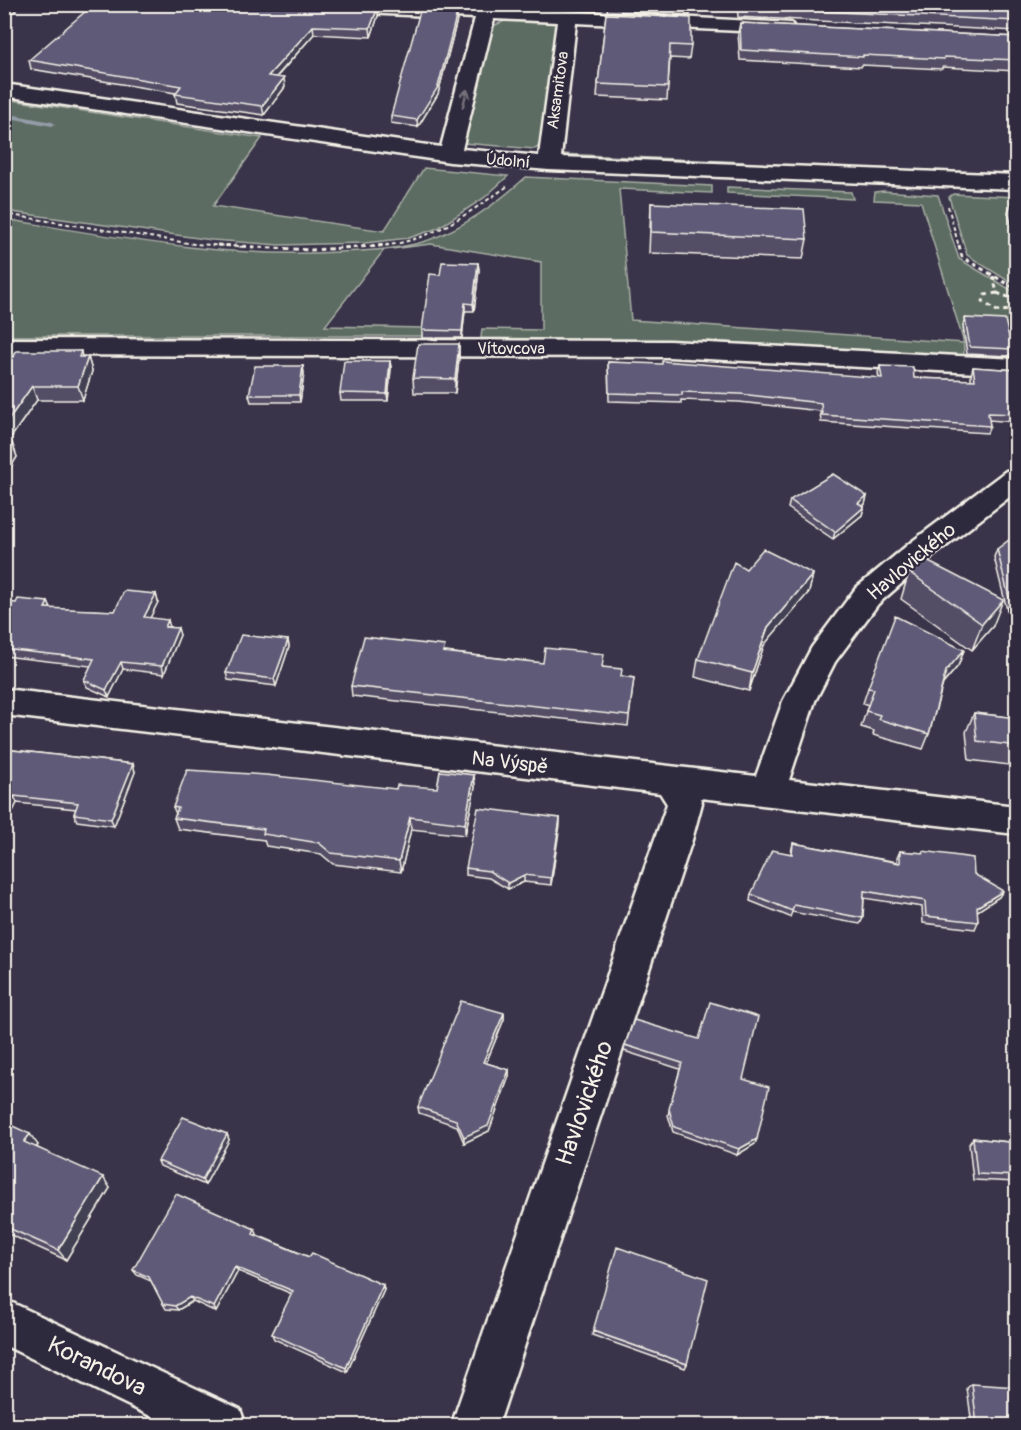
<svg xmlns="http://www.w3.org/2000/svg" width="1021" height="1430" font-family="Pangolin,sans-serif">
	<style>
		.green { fill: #5d6c62; stroke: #a8aea5; stroke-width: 1.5 }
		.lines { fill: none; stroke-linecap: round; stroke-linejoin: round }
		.stream { fill: #949ca8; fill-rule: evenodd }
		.minor-casing { stroke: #f4f1e8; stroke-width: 5 }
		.path-far1 { stroke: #f4f1e8; stroke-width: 2; stroke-dasharray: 4 3; stroke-linecap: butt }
		.path { stroke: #f4f1e8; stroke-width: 3; stroke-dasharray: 4.5 4; stroke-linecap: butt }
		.minor { fill: #2f2a3d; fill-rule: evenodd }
		.wall { fill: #524d66; stroke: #f4f1e8; stroke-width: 1.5 }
		.shaded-wall { fill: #423f53; stroke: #f4f1e8; stroke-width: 1.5 }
		.building { fill: #5f5a77; stroke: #f4f1e8; stroke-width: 1.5 }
		.oneway { stroke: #747079 }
		.labels { text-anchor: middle; stroke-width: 4.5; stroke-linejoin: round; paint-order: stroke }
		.far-street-label { font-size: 16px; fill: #f4f1e8; stroke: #2f2a3d }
		.street-label { font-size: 20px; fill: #f4f1e8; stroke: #2f2a3d }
		.near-street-label { font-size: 24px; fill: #f4f1e8; stroke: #2f2a3d }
	</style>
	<rect width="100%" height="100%" fill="#393449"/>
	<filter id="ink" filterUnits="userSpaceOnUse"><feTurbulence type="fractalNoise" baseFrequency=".0167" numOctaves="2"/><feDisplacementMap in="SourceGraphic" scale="12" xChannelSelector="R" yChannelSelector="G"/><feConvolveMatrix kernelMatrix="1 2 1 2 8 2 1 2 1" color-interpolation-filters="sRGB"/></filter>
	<g filter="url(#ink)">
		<path class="green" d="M 509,19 L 549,20 L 558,23 L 545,142 L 535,149 L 463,143 L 493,26 Z
			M 5,99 L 262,138 L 213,206 L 384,231 L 424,168 L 508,176 L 484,198 L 438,228 L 409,238 L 365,243 L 279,245 L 212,240 L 5,211 Z
			M 559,154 L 745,162 L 745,164 L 560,157 Z
			M 526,177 L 712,186 L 712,193 L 619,189 L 631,320 L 964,343 L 921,202 L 874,200 L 875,192 L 883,191 L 938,195 L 959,259 L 1016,293 L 1016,329 L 963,325 L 964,356 L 701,341 L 481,338 L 482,329 L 541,330 L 541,262 L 431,244 L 384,250 L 325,326 L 424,328 L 424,336 L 5,336 L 4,219 C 115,237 226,259 338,252 C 365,251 392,250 419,243 C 458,232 496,204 526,177 Z
			M 727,187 L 851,192 L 853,199 L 727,193 Z
			M 953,194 L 1016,197 L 1008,212 L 1011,226 L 1016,226 L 1016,286 L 967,255 L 949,197 Z"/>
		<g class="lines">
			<path class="stream" d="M 4,113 L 52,122 L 55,124 L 52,126 L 4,117 Z"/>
			<g class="minor-casing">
				<path id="minor" d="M 287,4 L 428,4 L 791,23 L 794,27 L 791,31 L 784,33 L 576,23 L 561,157 L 1016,175 L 1016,189 L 549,170 L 450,162 L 4,96 L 4,84 L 441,147 L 475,18 L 296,10 L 289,8 ZM 494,19 L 557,22 L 539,156 L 462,149 Z
					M 4,339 L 669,341 L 1016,359 L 1016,375 L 669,357 L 4,355 Z
					M 1016,469 L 1016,492 L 932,557 L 878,604 L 835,662 L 815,701 L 789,780 L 1016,806 L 1016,834 L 700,798 L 702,803 L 692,840 L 498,1426 L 451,1426 L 667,804 L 660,793 L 4,715 L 4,689 L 756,776 L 783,701 L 812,647 L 856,588 L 910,543 L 1006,471 Z
					M 4,1299 L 240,1409 L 246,1426 L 171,1426 L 4,1345 Z"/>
			</g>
			<path class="path-far1" d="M 948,206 L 959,247
				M 4,214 L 194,244 L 246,247
				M 371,247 C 430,243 462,217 508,186"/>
			<path class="path" d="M 217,245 L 311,250 L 388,245
				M 959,245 L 962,257 L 1016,289
				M 993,276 L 997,293
				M 997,293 L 1008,297 L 1015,304 L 1014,310 L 997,311 L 983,302 L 985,295 Z"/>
			<use href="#minor" class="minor"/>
		</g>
		<path class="wall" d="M 579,4 L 691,4 L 690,15 L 607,11 L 608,6 L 579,5 Z
			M 737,4 L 1017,4 L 1017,31 L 738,17 Z
			M 378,7 L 378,16 L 371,37 L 314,34 L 276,78 L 285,87 L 264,115 L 177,103 L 175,93 L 31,69 L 29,60 Z
			M 606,14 L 691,46 L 689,59 L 670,58 L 667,100 L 597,97 L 598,84 Z
			M 457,20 L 438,94 L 418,127 L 391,123 L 391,116 Z
			M 740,23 L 1017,37 L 1017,71 L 942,67 L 942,69 L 862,65 L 861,67 L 740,60 L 738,33 Z
			M 1017,185 L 1017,248 L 1008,212 Z
			M 651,203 L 807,239 L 803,259 L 649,253 Z
			M 478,263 L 479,270 L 474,311 L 465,311 L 462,338 L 422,338 L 422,330 L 440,275 Z
			M 965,318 L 1012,349 L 1009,356 L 967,354 L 963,325 Z
			M 459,344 L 459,359 L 455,393 L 414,393 L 413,378 Z
			M 81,351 L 82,357 L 88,357 L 92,371 L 83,400 L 37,400 L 8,442 L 12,443 L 17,457 L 4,478 L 4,359 L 14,357 Z
			M 390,361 L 391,368 L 388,401 L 341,401 L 340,393 Z
			M 608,362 L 879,378 L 878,373 L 880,366 L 914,378 L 971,380 L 971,375 L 973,367 L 1017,370 L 1017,419 L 1015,422 L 989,420 L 990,426 L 987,433 L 821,422 L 820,411 L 739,402 L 681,400 L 681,403 L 609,401 Z
			M 303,366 L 304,374 L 300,402 L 251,402 L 249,395 Z
			M 867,496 L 865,504 L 862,506 L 864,507 L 862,515 L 833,539 L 788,508 L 790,500 Z
			M 1017,539 L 1017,598 L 1007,610 L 994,557 L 997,549 Z
			M 746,569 L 813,574 L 809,592 L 764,645 L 749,691 L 695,677 L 698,659 Z
			M 909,572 L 993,626 L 972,650 L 901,599 Z
			M 156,594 L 158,602 L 150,618 L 170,627 L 180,635 L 164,674 L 123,669 L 109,697 L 87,687 L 84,680 L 91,666 L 4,656 L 4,602 L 16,603 L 48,602 L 51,609 L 115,611 Z
			M 288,640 L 289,647 L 276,686 L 228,680 L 226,673 Z
			M 964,650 L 958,666 L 943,684 L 929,734 L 923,749 L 873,735 L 874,731 L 861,727 L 868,705 L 863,703 L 868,688 Z
			M 445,652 L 543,663 L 603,667 L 621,676 L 634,678 L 628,726 L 352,696 L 351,686 Z
			M 974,713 L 1017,718 L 1017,766 L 969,760 L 966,732 Z
			M 4,749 L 133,764 L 135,772 L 114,826 L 77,821 L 74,814 L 76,809 L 17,803 L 4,829 Z
			M 474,775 L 475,787 L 465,835 L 411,829 L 401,872 L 333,864 L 321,854 L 266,846 L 264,840 L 178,829 L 174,818 L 176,814 L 173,807 L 396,789 L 437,788 Z
			M 560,818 L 551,885 L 524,882 L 508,889 L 489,878 L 466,875 L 466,868 Z
			M 793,843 L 897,862 L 897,858 L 900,851 L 922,853 L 923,851 L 974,874 L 999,897 L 977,911 L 978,922 L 975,929 L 923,923 L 922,907 L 864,898 L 863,918 L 860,924 L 792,912 L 790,917 L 750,901 L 751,894 L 791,853 Z
			M 504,1013 L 504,1019 L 486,1063 L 509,1070 L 509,1076 L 489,1131 L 464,1143 L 457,1126 L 419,1113 L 418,1107 Z
			M 625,1045 L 743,1079 L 755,1144 L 737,1155 L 673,1132 L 668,1115 L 680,1069 L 624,1051 Z
			M 4,1122 L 38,1145 L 36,1147 L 110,1188 L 66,1260 L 4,1232 Z
			M 227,1134 L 229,1140 L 205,1185 L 160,1166 L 158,1161 Z
			M 973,1138 L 1017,1143 L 1017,1182 L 973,1180 L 969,1144 Z
			M 255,1229 L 257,1234 L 257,1235 L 309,1257 L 383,1285 L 384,1290 L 347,1372 L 274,1339 L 272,1334 L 292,1294 L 238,1271 L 216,1312 L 193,1301 L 178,1310 L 166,1309 L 151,1281 L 137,1275 L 133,1270 Z
			M 593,1331 L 687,1364 L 685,1368 L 592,1335 Z
			M 972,1384 L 1017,1425 L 972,1425 L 967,1388 Z"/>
		<path class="shaded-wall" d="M 4,4 L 15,4 L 16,10 L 4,19 Z
			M 378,7 L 378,16 L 371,37 L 370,28 Z
			M 457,13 L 457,20 L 438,94 L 418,127 L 417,120 Z
			M 313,26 L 314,34 L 269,85 L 268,76 Z
			M 284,78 L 285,87 L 264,115 L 262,106 Z
			M 478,263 L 479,270 L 474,311 L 473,304 Z
			M 465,303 L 465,311 L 462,338 L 462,331 Z
			M 459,344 L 459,359 L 455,393 L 455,379 Z
			M 88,357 L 92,371 L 83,400 L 78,386 Z
			M 390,361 L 391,368 L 388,401 L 387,394 Z
			M 303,366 L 304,374 L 300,402 L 299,395 Z
			M 32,386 L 37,400 L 4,447 L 4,426 Z
			M 12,443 L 17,457 L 4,478 L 4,455 Z
			M 867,496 L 865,504 L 856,511 L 858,503 Z
			M 864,507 L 862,515 L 833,539 L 835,532 Z
			M 813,574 L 809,592 L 764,645 L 749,691 L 752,673 L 768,627 Z
			M 156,594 L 158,602 L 147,624 L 144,617 Z
			M 1017,595 L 1017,598 L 1007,610 L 1010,602 Z
			M 1003,600 L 993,626 L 972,650 L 982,624 Z
			M 48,602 L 51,609 L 45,608 Z
			M 168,620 L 170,627 L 165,627 Z
			M 178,628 L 180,635 L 164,674 L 162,666 Z
			M 288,640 L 289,647 L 276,686 L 274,679 Z
			M 964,650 L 958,666 L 940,687 L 946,671 Z
			M 121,662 L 123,669 L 109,697 L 106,690 Z
			M 133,764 L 135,772 L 114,826 L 111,819 Z
			M 474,775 L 475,787 L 465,835 L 465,824 Z
			M 14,796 L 17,803 L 4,829 L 4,815 Z
			M 410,817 L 411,829 L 401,872 L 399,861 Z
			M 560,818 L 560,825 L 551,885 L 551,878 Z
			M 524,875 L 524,882 L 508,889 L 508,883 Z
			M 1003,891 L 999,897 L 973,914 L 977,907 Z
			M 504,1013 L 504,1019 L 484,1068 L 483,1062 Z
			M 509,1070 L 509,1076 L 489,1131 L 464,1143 L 464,1137 Z
			M 30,1134 L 38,1145 L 32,1153 L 24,1142 Z
			M 227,1134 L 229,1140 L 205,1185 L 202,1180 Z
			M 757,1139 L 755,1144 L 737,1155 L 739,1149 Z
			M 103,1177 L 110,1188 L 66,1260 L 58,1250 Z
			M 235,1267 L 238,1271 L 216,1312 L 214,1307 Z
			M 383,1285 L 384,1290 L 347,1372 L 346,1368 Z
			M 190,1297 L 193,1301 L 178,1310 L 175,1306 Z"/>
		<path class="building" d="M 94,4 L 315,4 L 378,7 L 370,28 L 313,26 L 268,76 L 284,78 L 262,106 L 175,94 L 181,86 L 29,60 Z
			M 739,4 L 1017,4 L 1017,21 L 739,7 Z
			M 420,11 L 457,13 L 438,87 L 417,120 L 391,116 Z
			M 606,14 L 691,18 L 691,46 L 670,45 L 668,87 L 598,84 Z
			M 740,23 L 1017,37 L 1017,60 L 944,57 L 944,59 L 863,55 L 863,57 L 741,50 Z
			M 651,203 L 804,209 L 807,239 L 651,232 Z
			M 442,262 L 478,263 L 473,304 L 465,303 L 462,331 L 422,330 L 430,274 L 440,275 Z
			M 965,318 L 1005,320 L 1012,349 L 970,347 Z
			M 418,344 L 459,344 L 455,379 L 413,378 Z
			M 16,351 L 81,351 L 79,357 L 88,357 L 78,386 L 32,386 L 4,426 L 4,359 L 5,357 L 14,357 Z
			M 344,361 L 390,361 L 387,394 L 340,393 Z
			M 662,361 L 882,378 L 880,366 L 913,367 L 914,378 L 975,380 L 973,367 L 1017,370 L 1017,414 L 988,413 L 990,426 L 822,415 L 821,403 L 740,394 L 682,392 L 682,395 L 609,393 L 608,362 L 662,364 Z
			M 255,366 L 303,366 L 299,395 L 249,395 Z
			M 4,442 L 12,443 L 4,455 Z
			M 833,474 L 867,496 L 858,503 L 864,507 L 835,532 L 790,500 Z
			M 1013,537 L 1017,539 L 1017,595 L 1010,602 L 997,549 Z
			M 763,549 L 813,574 L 768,627 L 752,673 L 698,659 L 734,562 L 746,569 Z
			M 919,557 L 1003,600 L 982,624 L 909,572 Z
			M 124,591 L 156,594 L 144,617 L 168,620 L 165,627 L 178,628 L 162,666 L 121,662 L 106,690 L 84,680 L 94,659 L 4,649 L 4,602 L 16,603 L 18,599 L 48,602 L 45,608 L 115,611 Z
			M 895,616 L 964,650 L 946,671 L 929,734 L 878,719 L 880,715 L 866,711 L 874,689 L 868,688 Z
			M 241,635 L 288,640 L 274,679 L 226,673 Z
			M 364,637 L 445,646 L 443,652 L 543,663 L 545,648 L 604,654 L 602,667 L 622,669 L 621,676 L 634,678 L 629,716 L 351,686 Z
			M 974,713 L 1017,718 L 1017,746 L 977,741 Z
			M 4,749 L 133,764 L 111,819 L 74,814 L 78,803 L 14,796 L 4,815 Z
			M 187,770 L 266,775 L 396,789 L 397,785 L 437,788 L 440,771 L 474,775 L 465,824 L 410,817 L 399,861 L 331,853 L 319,843 L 263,834 L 264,829 L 174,818 L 178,808 L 173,807 Z
			M 478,808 L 560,818 L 551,878 L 524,875 L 508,883 L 489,871 L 466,868 Z
			M 793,843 L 900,863 L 900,851 L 923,853 L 923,851 L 973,858 L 974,874 L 1003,891 L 977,907 L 978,922 L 926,916 L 925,901 L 864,891 L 863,918 L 794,905 L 792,911 L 751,894 L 772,850 L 792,854 Z
			M 461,1001 L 504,1013 L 483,1062 L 509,1070 L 488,1126 L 464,1137 L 456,1120 L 418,1107 Z
			M 710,1002 L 758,1017 L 743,1079 L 769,1087 L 757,1139 L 739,1149 L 674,1127 L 669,1109 L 682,1063 L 625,1045 L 634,1020 L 699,1039 Z
			M 183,1117 L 227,1134 L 202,1180 L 158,1161 Z
			M 4,1122 L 30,1134 L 24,1142 L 103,1177 L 58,1250 L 4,1226 Z
			M 973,1138 L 1017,1143 L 1017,1176 L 977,1174 Z
			M 176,1194 L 255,1229 L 253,1234 L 309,1257 L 312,1253 L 383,1285 L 346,1368 L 272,1334 L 293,1291 L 235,1267 L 214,1307 L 190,1297 L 175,1306 L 163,1304 L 149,1277 L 133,1270 Z
			M 617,1247 L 708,1279 L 687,1364 L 593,1331 Z
			M 972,1384 L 1017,1387 L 1017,1425 L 977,1425 Z"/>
		<defs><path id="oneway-shaft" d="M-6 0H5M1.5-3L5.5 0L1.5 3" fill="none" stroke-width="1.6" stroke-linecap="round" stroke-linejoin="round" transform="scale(1.5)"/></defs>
		<use class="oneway" href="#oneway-shaft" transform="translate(465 98) rotate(-76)"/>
	</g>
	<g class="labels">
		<g class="far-street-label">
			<text transform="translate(557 90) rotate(-82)" y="6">Aksamitova</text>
			<text transform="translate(508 160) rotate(5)" y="6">Údolní</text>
			<text x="511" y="354">Vítovcova</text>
		</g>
		<g class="street-label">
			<text transform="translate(911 561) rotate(-40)" y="7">Havlovického</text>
			<text transform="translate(510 762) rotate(7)" y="7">Na Výspě</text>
		</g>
		<g class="near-street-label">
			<text transform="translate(584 1103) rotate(-71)" y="8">Havlovického</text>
			<text transform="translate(97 1366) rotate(26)" y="8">Korandova</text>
		</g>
	</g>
	<rect width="1021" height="1430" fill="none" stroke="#2f2a3d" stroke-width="24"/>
	<rect x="12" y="12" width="997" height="1406" fill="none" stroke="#f4f1e8" stroke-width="2" filter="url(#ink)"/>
</svg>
